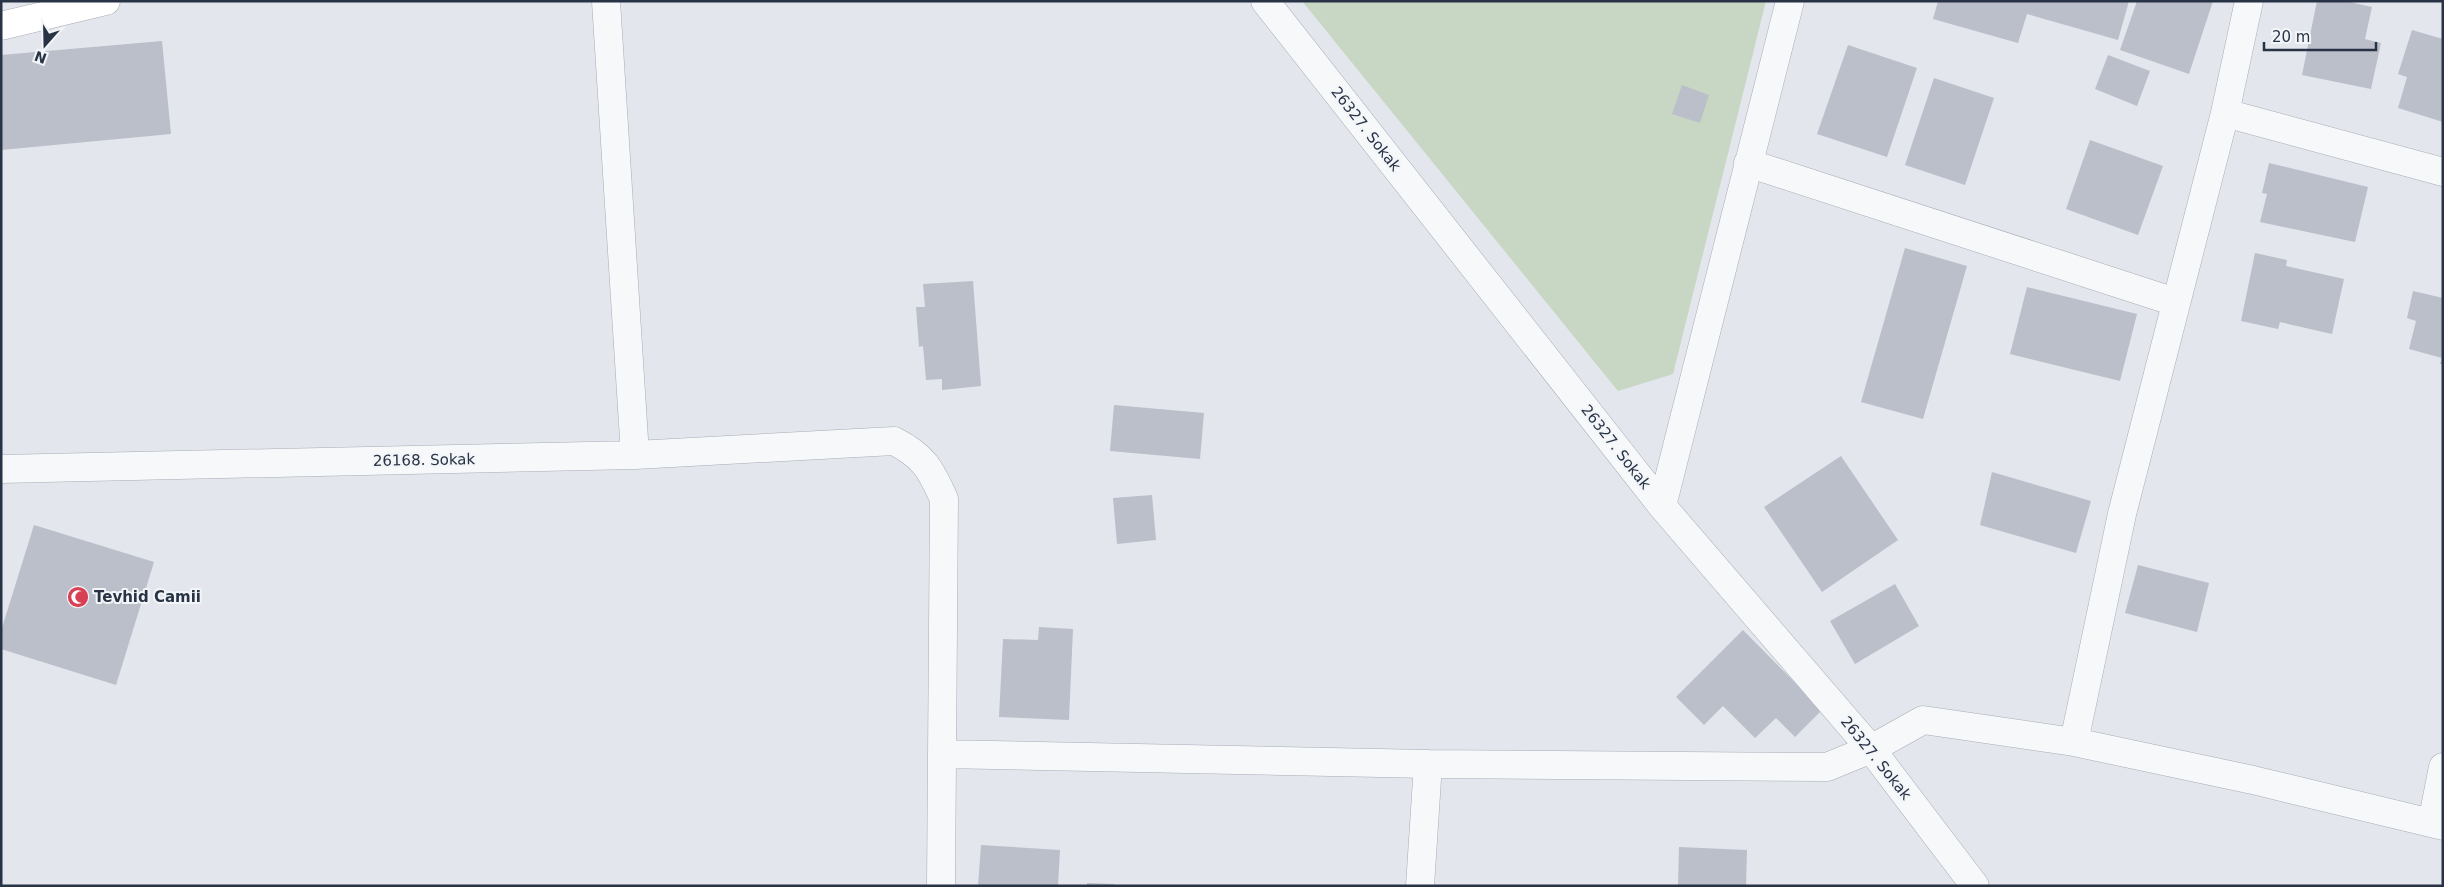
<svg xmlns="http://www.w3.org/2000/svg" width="2444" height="887" font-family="'DejaVu Sans',sans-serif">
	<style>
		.green { fill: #c8d7c4 }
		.building { fill: #babfca }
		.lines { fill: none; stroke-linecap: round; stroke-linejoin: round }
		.street-casing { stroke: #a7adb7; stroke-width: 29 }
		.secondary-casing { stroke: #a7adb7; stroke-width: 29 }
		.street { stroke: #f6f8fa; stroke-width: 28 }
		.secondary { stroke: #fff; stroke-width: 28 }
		.labels { text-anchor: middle; stroke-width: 4; stroke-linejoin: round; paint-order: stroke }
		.street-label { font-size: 15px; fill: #293346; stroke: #f3f6f9 }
		.poi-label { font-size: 15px; font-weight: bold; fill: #293346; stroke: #f3f6f9; text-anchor: start }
	</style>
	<rect width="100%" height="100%" fill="#e3e6ec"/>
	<path class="green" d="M 1302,1 L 1766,1 L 1673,374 L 1618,391 Z"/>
	<path class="building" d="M 1938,1 L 2129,1 L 2118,40 L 2027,14 L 2018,43 L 1933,19 Z
		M 2137,1 L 2213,1 L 2189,74 L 2120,50 Z
		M 2317,1 L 2345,1 L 2372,7 L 2365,39 L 2381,43 L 2371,89 L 2302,75 Z
		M 2412,30 L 2443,39 L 2443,122 L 2398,108 L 2407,77 L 2398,74 Z
		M 162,41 L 171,134 L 1,150 L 1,55 Z
		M 1848,45 L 1917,68 L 1887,157 L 1817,134 Z
		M 2108,55 L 2150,71 L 2137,106 L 2095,89 Z
		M 1934,78 L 1994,98 L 1965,185 L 1905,165 Z
		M 1682,85 L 1709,95 L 1700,123 L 1672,114 Z
		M 2090,140 L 2163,166 L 2138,235 L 2066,209 Z
		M 2269,163 L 2368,187 L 2355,242 L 2260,222 L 2267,194 L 2262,193 Z
		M 1905,248 L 1967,266 L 1923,419 L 1861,402 Z
		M 2255,253 L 2287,260 L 2286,266 L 2344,279 L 2332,334 L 2280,322 L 2278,329 L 2241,321 Z
		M 973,281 L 981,386 L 942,390 L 942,379 L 926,380 L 923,346 L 919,347 L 916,307 L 925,307 L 923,284 Z
		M 2027,287 L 2137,314 L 2120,381 L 2010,354 Z
		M 2413,291 L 2443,298 L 2443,364 L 2440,364 L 2442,358 L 2409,349 L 2416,321 L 2407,318 Z
		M 1114,405 L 1204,413 L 1200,459 L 1110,451 Z
		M 1841,456 L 1898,540 L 1822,592 L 1764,507 Z
		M 1992,472 L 2091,501 L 2076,553 L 1980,525 Z
		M 1152,495 L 1156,540 L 1117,544 L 1113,498 Z
		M 34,525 L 154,562 L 116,685 L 1,649 L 1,631 Z
		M 2138,565 L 2209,583 L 2197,632 L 2125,613 Z
		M 1895,584 L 1919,626 L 1855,664 L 1830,621 Z
		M 1039,627 L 1073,629 L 1069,720 L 999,717 L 1003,639 L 1038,640 Z
		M 1743,630 L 1822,710 L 1795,737 L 1776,718 L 1755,738 L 1723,706 L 1704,725 L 1676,697 Z
		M 981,845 L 1060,850 L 1058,886 L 978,886 Z
		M 1679,847 L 1747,850 L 1746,886 L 1678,886 Z
		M 1087,883 L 1114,884 L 1114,886 L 1087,886 Z"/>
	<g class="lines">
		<g class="street-casing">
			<path id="street" d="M 606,1 L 635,455
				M 1265,1 L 1662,506 L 1871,749 L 1975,886
				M 2225,113 L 2443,172
				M 1748,163 L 2175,302
				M 1,469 L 635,455 L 894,441 C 924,456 931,470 944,499 L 941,886
				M 1662,506 L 1790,1
				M 2074,742 L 2122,514 L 2225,113 L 2249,1
				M 943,754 L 1428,764 L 1827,767 L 1871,749 L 1923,720 L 2074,742 L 2253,780 L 2443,826
				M 2432,823 L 2443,767
				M 1420,886 L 1428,764"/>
		</g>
		<g class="secondary-casing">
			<path id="secondary" d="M 1,26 L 106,1"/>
		</g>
		<use href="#street" class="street"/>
		<use href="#secondary" class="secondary"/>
	</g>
	<defs>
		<g id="mosque-disc" transform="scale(1.125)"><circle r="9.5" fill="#d84154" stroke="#f3f6f9"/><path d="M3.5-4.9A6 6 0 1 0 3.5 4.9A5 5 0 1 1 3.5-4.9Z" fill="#fff"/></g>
	</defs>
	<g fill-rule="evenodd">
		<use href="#mosque-disc" x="78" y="597"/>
	</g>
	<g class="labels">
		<g class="street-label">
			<text transform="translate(1366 129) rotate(52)" y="5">26327. Sokak</text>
			<text transform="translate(1616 447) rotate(52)" y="5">26327. Sokak</text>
			<text transform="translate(424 460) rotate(-1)" y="5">26168. Sokak</text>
			<text transform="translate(1876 758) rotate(51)" y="5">26327. Sokak</text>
		</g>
		<g class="poi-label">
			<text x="94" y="602">Tevhid Camii</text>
		</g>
	</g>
	<rect width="2444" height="887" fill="none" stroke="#293346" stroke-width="5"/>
	<g transform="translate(45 45) rotate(200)" stroke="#f3f6f9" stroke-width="4" paint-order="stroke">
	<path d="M0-4L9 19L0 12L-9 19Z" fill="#293346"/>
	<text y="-8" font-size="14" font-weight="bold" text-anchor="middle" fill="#293346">N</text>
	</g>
	<path d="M2264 42v8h112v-8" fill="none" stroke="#293346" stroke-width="2.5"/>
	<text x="2272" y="42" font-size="15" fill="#293346" stroke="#f3f6f9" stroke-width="4" paint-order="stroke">20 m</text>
</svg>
